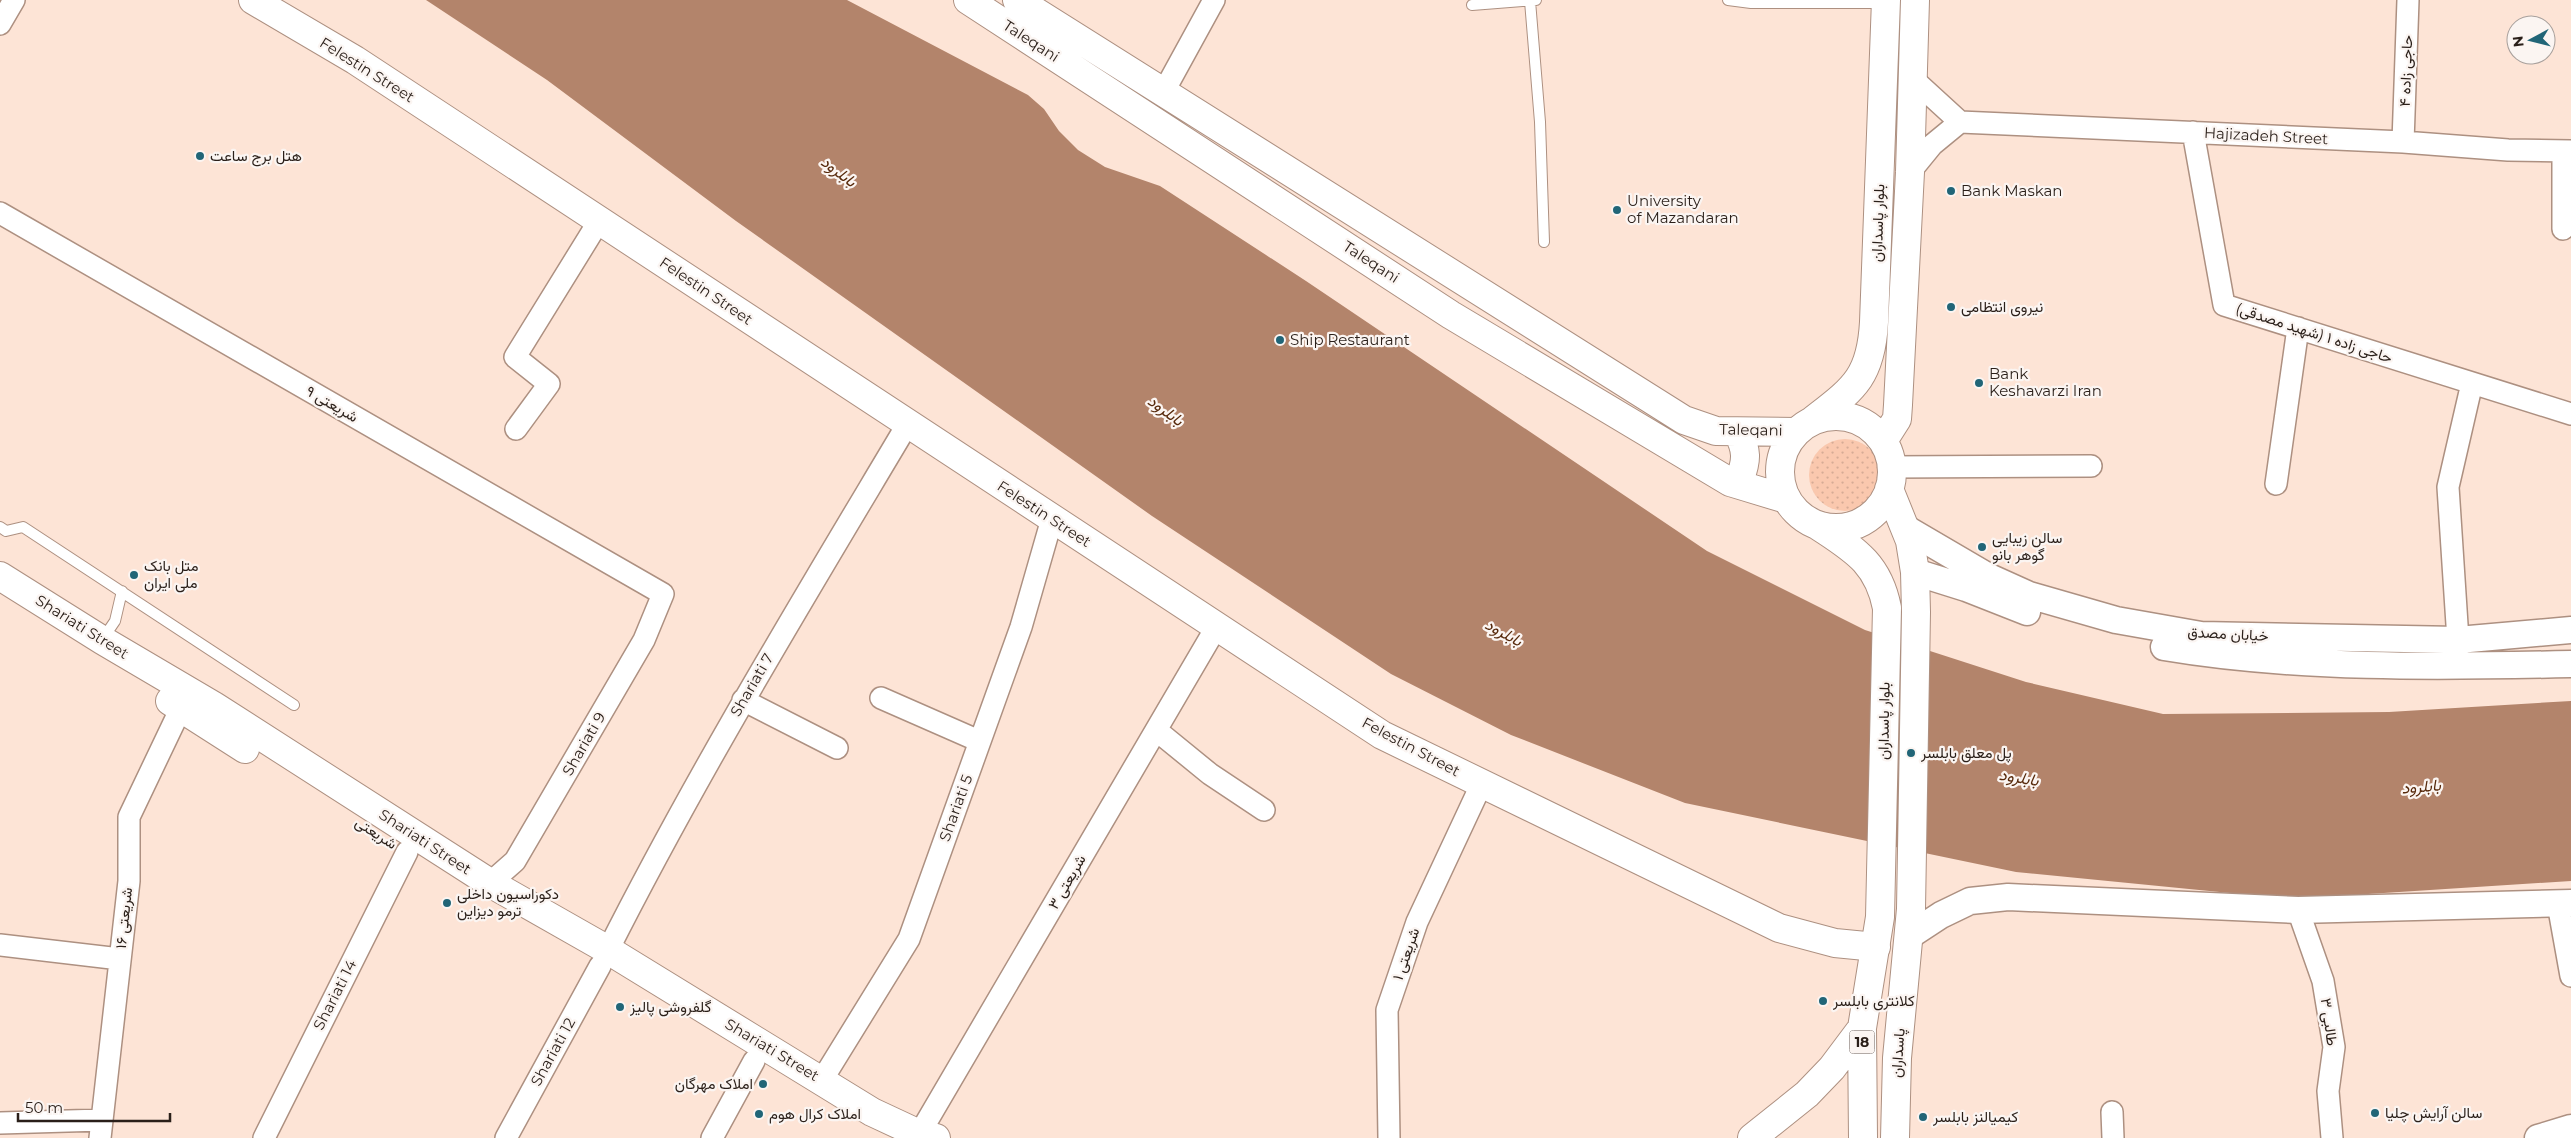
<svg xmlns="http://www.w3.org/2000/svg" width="2571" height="1138" font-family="Montserrat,Vazirmatn,sans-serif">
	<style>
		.grass { fill: url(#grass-dots) }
		.water { fill: #b3846b }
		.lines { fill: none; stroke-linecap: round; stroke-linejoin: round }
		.service-casing { stroke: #ad9081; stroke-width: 12 }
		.minor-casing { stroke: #ad9081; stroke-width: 24 }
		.tertiary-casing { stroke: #ad9081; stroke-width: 29 }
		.secondary-casing { stroke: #ad9081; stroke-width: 30 }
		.primary-casing { stroke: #ad9081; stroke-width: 30 }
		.service { stroke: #fff; stroke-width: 10 }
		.minor { stroke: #fff; stroke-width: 21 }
		.tertiary { stroke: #fff; stroke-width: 26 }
		.secondary { stroke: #fff; stroke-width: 28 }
		.primary { stroke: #fff; stroke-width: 28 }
		.poi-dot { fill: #216577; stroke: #fbf5f2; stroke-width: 2 }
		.labels { text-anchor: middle; stroke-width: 4.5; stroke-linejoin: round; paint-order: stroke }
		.shield { fill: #fbf5f2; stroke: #695f5a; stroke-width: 1 }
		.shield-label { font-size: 14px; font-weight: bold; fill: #2a1f19 }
		.street-label { font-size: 15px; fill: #2a1f19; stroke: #fbf5f2 }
		.poi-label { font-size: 15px; fill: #2a1f19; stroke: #fbf5f2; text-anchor: start }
		.water-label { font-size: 16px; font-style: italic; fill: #57290b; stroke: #fbf5f2 }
	</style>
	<defs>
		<pattern id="grass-dots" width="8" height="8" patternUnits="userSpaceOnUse" patternTransform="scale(1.25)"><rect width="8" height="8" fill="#fac8ae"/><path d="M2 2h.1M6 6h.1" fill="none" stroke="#d6ab95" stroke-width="1.8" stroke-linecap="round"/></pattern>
	</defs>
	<rect width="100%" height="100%" fill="#fde4d6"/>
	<path class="grass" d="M1809 475a36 36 0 1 1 72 0a36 36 0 1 1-72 0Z"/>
	<path class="water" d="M 426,0 L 847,0 L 1028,95 L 1044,109 L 1059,131 L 1078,150 L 1105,167 L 1160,186 L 1306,281 L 1707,551 L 1865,630 L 2026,682 L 2163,714 L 2389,712 L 2571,701 L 2571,881 L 2291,899 L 2016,872 L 1685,803 L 1511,735 L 1391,674 L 1152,516 L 736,221 L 547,80 Z"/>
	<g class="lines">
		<g class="service-casing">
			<path id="service" d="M 1728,0 L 1751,3 L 1885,3
				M 1530,1 L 1540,122 L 1544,242
				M 1472,5 L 1536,0
				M 0,527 L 6,531 L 23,527 L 294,705
				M 102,640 L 115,621 L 122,591"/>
		</g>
		<g class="minor-casing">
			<path id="minor" d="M 0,24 L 14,0
				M 1913,79 L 1960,122 L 2403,142 L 2508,150 L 2571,151
				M 1163,93 L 1214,0
				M 2193,132 L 2224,305 L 2571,414
				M 2403,142 L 2408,0
				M 2563,151 L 2563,229
				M 1910,172 L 1932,145 L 1960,122
				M 0,213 L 663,594 L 644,640 L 515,861 L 490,883
				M 516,429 L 549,384 L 515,357 L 599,221
				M 1892,467 L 2091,466
				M 2276,484 L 2298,328
				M 2457,654 L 2458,640 L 2448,487 L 2472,383
				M 881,698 L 979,741
				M 743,700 L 837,748
				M 1156,730 L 1210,774 L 1264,810
				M 2558,904 L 2571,976
				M 2298,910 L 2323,981 L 2334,1047 L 2328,1091 L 2332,1138
				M 0,945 L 120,959
				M 608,950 C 699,770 804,598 907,425
				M 822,1080 L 909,939 L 1021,627 L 1052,519
				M 2112,1112 L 2113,1138
				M 0,1123 L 102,1120
				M 100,1138 L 129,881 L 129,817 L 181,708
				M 264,1138 L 407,852
				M 506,1138 L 600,966
				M 712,1138 L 754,1061
				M 917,1138 L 1217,626
				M 1389,1138 L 1387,1010 L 1417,922 L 1482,783"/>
		</g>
		<g class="tertiary-casing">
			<path id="tertiary" d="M 1905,528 L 1987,576 L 2029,595 L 2116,620 L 2201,635 L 2458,640 L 2571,630
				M 1915,572 L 1966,588 L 2027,612
				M 2164,647 C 2294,669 2439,667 2571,664
				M 1909,936 L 1941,915 L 1970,901 L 2008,897 L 2298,910 L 2571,903
				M 2538,1138 L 2571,1128"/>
		</g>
		<g class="secondary-casing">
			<path id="secondary" d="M 253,0 L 355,60 L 1382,735 L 1779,928 L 1835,943 L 1876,947"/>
		</g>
		<g class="primary-casing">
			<path id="primary" d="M 968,0 L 1451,315 L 1730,482 L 1786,499
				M 1017,0 L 1684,420 L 1716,431 L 1796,432
				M1780 472a56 56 0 1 1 112 0a56 56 0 1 1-112 0Z
				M 1812,421 C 1853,389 1871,378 1874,322 L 1886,0
				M 1883,441 L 1897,419 L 1898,405 L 1910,172 L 1915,0
				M 1730,482 L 1740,478 C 1747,460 1747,450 1738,433
				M 1889,489 L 1910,541 L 1915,572 L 1916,612 L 1911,909 L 1897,1058 L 1895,1138
				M 1817,525 C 1853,549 1878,562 1887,608 L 1880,917 L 1862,1028 L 1863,1138
				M 0,576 L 102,640 L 214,706 L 490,883 L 608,950 L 872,1112 L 917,1133 L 936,1138
				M 170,701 L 245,749
				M 1752,1138 L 1807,1094 L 1832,1068 L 1862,1028"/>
		</g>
		<use href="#service" class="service"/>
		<use href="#minor" class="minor"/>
		<use href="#tertiary" class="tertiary"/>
		<use href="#secondary" class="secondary"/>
		<use href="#primary" class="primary"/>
	</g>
	<g class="poi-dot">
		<circle cx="200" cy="156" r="5"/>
		<circle cx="1951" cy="191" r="5"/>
		<circle cx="1617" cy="210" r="5"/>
		<circle cx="1951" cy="307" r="5"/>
		<circle cx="1280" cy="340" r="5"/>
		<circle cx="1979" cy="383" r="5"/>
		<circle cx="1982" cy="547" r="5"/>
		<circle cx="134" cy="575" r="5"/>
		<circle cx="1911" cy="753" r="5"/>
		<circle cx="447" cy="903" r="5"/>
		<circle cx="1823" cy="1001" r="5"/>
		<circle cx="620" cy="1007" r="5"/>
		<circle cx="763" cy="1084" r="5"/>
		<circle cx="2375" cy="1113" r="5"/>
		<circle cx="759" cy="1114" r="5"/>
		<circle cx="1923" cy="1117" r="5"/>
	</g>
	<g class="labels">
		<rect class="shield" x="1849.5" y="1030.5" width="25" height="23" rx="4"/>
		<g class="shield-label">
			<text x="1862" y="1047">18</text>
		</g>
		<g class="street-label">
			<text transform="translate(1031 41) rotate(33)" y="5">Taleqani</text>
			<text transform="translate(367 70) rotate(32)" y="5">Felestin Street</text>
			<text transform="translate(2406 71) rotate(-88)" y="5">حاجی زاده ۴</text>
			<text transform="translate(2266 136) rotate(3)" y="5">Hajizadeh Street</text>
			<text transform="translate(1878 223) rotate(-88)" y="5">بلوار پاسداران</text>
			<text transform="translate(1371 262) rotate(33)" y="5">Taleqani</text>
			<text transform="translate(706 291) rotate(34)" y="5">Felestin Street</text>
			<text transform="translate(2314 333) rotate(18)" y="5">حاجی زاده ۱ (شهید مصدقی)</text>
			<text transform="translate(332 404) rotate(30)" y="5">شریعتی ۹</text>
			<text transform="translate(1751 430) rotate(1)" y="5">Taleqani</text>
			<text transform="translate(1044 514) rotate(33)" y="5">Felestin Street</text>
			<text transform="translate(82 627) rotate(32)" y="5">Shariati Street</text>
			<text transform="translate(2228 634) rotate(3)" y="5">خیابان مصدق</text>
			<text transform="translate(752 685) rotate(-60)" y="5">Shariati 7</text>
			<text transform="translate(1884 721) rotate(-89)" y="5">بلوار پاسداران</text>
			<text transform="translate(584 744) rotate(-60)" y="5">Shariati 9</text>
			<text transform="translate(1411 747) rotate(28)" y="5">Felestin Street</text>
			<text transform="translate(956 808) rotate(-70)" y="5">Shariati 5</text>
			<text transform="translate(376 833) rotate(33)" y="5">شریعتی</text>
			<text transform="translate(425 842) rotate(33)" y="5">Shariati Street</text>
			<text transform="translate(1067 882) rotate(-60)" y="5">شریعتی ۳</text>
			<text transform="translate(124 918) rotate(-84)" y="5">شریعتی ۱۶</text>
			<text transform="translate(1406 954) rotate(-71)" y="5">شریعتی ۱</text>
			<text transform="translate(335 995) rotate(-63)" y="5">Shariati 14</text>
			<text transform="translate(2329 1022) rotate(82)" y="5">طالبی ۳</text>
			<text transform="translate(772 1050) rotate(31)" y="5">Shariati Street</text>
			<text transform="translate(553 1052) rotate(-61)" y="5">Shariati 12</text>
			<text transform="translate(1898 1053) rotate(-86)" y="5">پاسداران</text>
		</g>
		<g class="poi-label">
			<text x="210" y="161">هتل برج ساعت</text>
			<text x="1961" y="196">Bank Maskan</text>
			<text x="1627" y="206">University<tspan x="1627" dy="17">of Mazandaran</tspan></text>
			<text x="1961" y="312">نیروی انتظامی</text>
			<text x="1290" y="345">Ship Restaurant</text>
			<text x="1989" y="379">Bank<tspan x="1989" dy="17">Keshavarzi Iran</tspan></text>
			<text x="1992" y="543">سالن زیبایی<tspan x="1992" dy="17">گوهر بانو</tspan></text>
			<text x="144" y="571">متل بانک<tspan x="144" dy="17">ملی ایران</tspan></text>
			<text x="1921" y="758">پل معلق بابلسر</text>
			<text x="457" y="899">دکوراسیون داخلی<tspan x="457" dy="17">ترمو دیزاین</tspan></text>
			<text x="1833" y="1006">کلانتری بابلسر</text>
			<text x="630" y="1012">گلفروشی پالیز</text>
			<text x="753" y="1089" text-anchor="end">املاک مهرگان</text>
			<text x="2385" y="1118">سالن آرایش چلیا</text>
			<text x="769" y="1119">املاک کرال هوم</text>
			<text x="1933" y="1122">کیمیالنز بابلسر</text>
		</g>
		<g class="water-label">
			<text transform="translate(839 171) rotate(37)" y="6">بابلرود</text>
			<text transform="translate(1166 410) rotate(36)" y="6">بابلرود</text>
			<text transform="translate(1504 632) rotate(29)" y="6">بابلرود</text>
			<text transform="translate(2019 777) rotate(9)" y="6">بابلرود</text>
			<text transform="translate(2421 786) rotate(-5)" y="6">بابلرود</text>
		</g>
	</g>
	<g transform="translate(2531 40) rotate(263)"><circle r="24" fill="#fbf5f2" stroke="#a79f9b"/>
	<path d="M0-4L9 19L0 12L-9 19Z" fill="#216577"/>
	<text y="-8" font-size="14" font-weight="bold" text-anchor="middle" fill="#2a1f19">N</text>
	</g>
	<path d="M18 1113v8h152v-8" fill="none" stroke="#2a1f19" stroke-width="2.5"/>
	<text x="25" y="1113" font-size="15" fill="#2a1f19" stroke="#fbf5f2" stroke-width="4" paint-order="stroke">50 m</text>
</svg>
